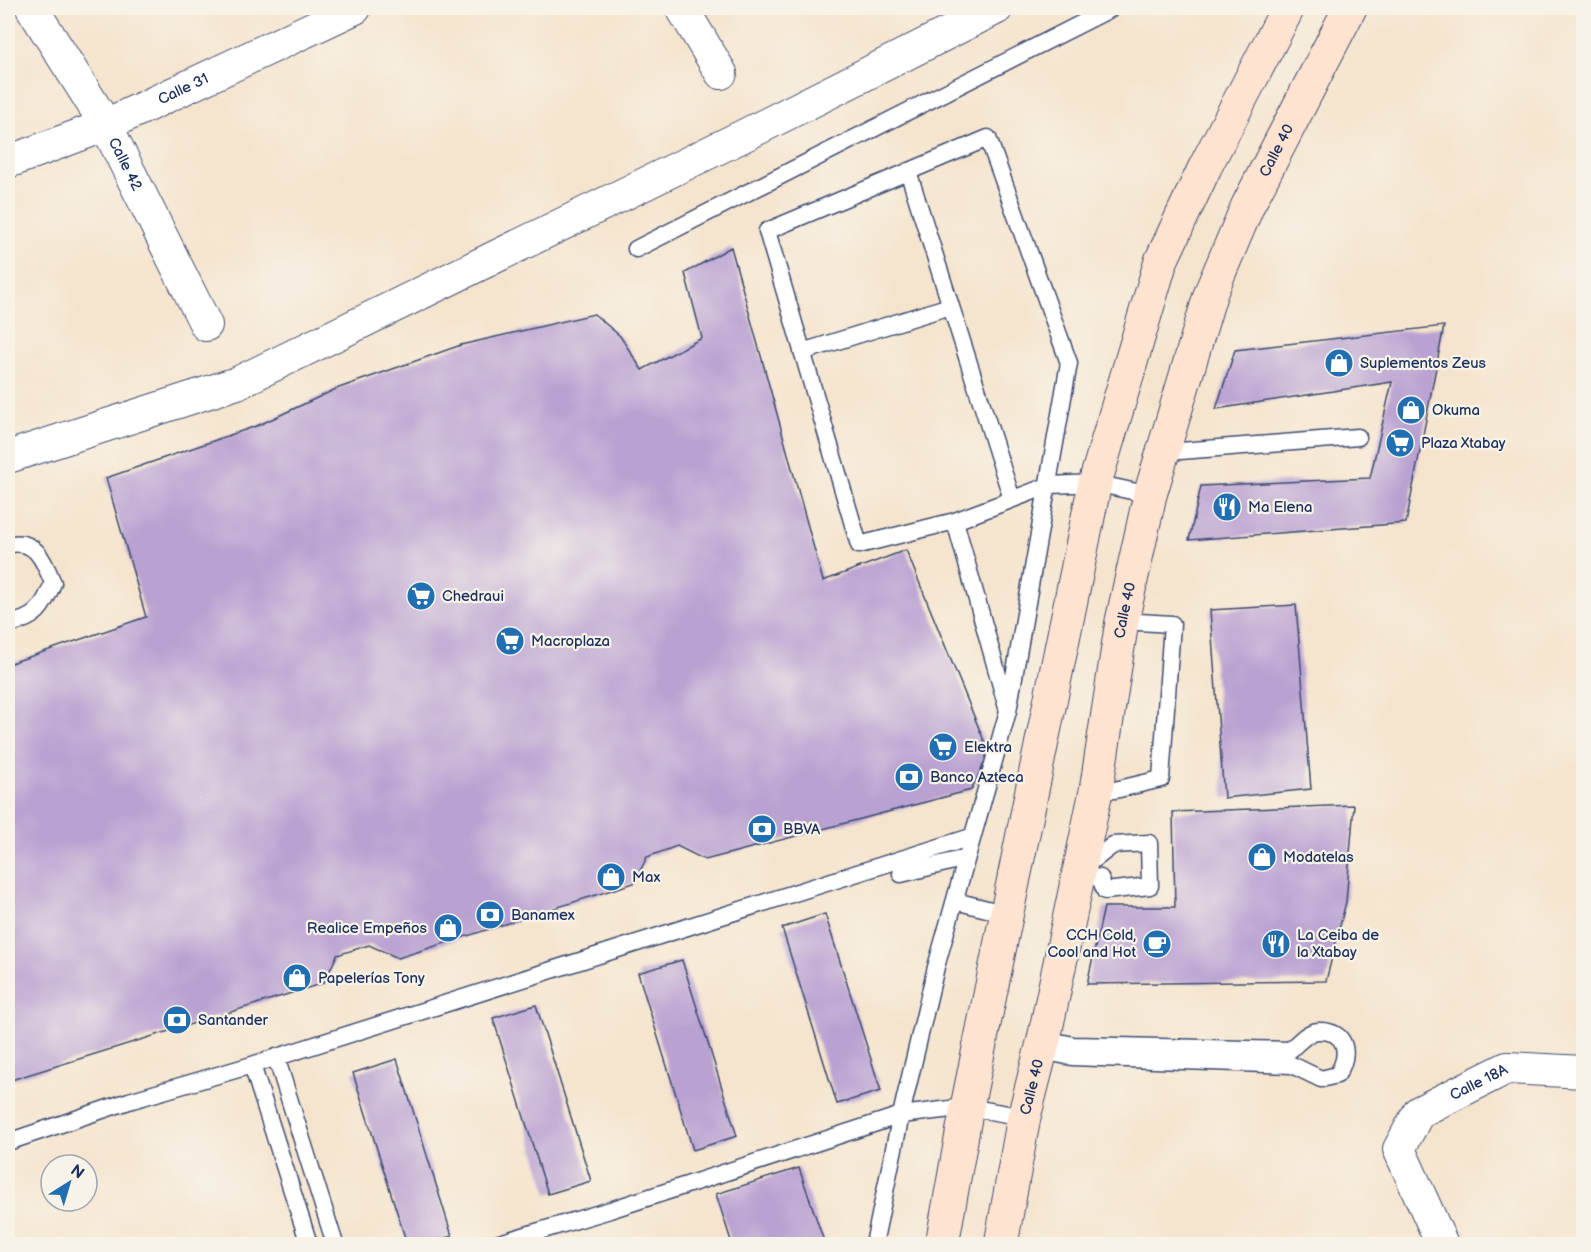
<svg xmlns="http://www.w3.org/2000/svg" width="1591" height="1252" font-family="'Balsamiq Sans',sans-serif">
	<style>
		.building { fill: #b9a2d2 }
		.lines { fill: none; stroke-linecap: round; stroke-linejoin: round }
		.lane-casing { stroke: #3c4a6f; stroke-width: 19 }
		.street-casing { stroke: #3c4a6f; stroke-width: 34 }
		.secondary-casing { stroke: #3c4a6f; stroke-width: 35 }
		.lane { stroke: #fff; stroke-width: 16 }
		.street { stroke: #fff; stroke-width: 32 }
		.secondary { stroke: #fee3d1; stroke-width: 33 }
		.labels { text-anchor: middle; stroke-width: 4.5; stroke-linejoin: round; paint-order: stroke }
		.street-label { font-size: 15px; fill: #1b2f5e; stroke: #f7f3e8 }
		.poi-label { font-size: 15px; fill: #1b2f5e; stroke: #f7f3e8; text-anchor: start }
	</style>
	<rect width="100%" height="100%" fill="#f7f3e8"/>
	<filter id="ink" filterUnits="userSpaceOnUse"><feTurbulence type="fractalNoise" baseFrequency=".0167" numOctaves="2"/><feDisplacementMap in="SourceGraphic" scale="12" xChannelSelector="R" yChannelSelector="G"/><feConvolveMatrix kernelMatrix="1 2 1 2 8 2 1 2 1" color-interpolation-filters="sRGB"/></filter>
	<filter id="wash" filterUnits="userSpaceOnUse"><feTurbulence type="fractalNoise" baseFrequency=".008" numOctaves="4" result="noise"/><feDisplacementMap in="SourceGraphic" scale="24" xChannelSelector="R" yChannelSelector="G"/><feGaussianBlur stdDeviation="1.35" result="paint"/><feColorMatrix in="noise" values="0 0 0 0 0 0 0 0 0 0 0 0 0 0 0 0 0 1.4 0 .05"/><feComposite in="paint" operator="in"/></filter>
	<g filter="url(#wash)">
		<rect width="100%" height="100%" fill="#f5e4cd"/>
		<g id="blocks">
			<path class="building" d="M 731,247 L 823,581 L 906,550 L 989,753 L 971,790 L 705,860 L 677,846 L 647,857 L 634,883 L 398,958 L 369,945 L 337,955 L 324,983 L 8,1081 L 8,664 L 146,617 L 106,478 L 259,425 L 336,389 L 461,345 L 594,314 L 620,336 L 642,370 L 702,338 L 685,273 Z
				M 1444,326 L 1406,523 L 1189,540 L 1201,486 L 1370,478 L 1392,382 L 1216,409 L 1235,350 Z
				M 1296,605 L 1311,789 L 1224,798 L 1210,610 Z
				M 1354,805 L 1346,902 L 1326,981 L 1087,984 L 1104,907 L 1175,907 L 1173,812 Z
				M 825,914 L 881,1091 L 837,1104 L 782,928 Z
				M 682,960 L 737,1136 L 693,1150 L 638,973 Z
				M 536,1005 L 591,1181 L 548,1194 L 493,1018 Z
				M 397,1059 L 452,1236 L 423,1244 L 407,1244 L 353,1073 Z
				M 799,1168 L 825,1244 L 732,1244 L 716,1194 Z"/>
		</g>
	</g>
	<g filter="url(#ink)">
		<use href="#blocks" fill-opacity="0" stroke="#3c4a6f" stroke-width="1.5"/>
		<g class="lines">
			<g class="lane-casing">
				<path id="lane" d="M 908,171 L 1012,499
					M 636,249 L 1112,8
					M 802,352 L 950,306
					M 1165,448 L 1180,451 L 1358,437
					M 955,521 L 1050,485 L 1095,483 L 1150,495
					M 8,545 C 35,537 44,561 53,583 C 43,608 36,619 8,624
					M 1096,791 L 1115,790 L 1161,779 L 1172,624 L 1122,621
					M 901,874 L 966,858
					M 1078,875 L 1100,878 L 1105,891 L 1150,886 L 1149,843 L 1113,845 L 1095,859 L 1082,857
					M 955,901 L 1007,914
					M 1041,1051 L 1072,1057 L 1292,1065 L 1321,1079 L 1337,1075 C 1350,1055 1348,1030 1318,1031 C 1308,1031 1298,1043 1290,1050 L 1074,1045 L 1044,1039
					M 276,1057 L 335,1244
					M 252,1065 L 309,1244
					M 8,1142 L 129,1101 L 252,1065 L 971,837
					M 496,1244 L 610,1210 L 901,1115 L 967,1107 L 1024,1117
					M 874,1244 L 901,1115 L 936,967 L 1008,711 L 1069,363 L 988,138 L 767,231 L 859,545 L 955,521 L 1008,711"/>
			</g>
			<g class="street-casing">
				<g id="street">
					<path id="s1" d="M 32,8 L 106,125 L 206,325"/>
					<path d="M 682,8 L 721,73"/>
					<path id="s2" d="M 8,162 L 106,125 L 355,8"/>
					<path d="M 8,457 L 237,383 L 751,132 L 997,8"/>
					<path id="s3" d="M 1442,1244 L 1399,1149 L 1419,1112 L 1507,1068 L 1584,1072"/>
				</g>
			</g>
			<g class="secondary-casing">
				<g id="secondary">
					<path d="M 942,1244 L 967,1107 L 1095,483 L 1161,261 L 1205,167 L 1288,8"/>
					<path id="s4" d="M 1001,1244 L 1024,1117 L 1044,1039 L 1096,791 L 1122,621 L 1150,495 L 1211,292 L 1248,205 L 1350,8"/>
				</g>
			</g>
			<use href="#lane" class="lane"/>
			<use href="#street" class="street"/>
			<use href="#secondary" class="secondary"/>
		</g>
	</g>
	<defs>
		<g id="shop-disc" transform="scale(1.5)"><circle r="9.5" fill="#1f6fb2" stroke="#f7f3e8"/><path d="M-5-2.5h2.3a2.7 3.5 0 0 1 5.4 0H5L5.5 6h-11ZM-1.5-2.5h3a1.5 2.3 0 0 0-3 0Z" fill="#fff"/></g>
		<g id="supermarket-disc" transform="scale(1.5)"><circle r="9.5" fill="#1f6fb2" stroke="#f7f3e8"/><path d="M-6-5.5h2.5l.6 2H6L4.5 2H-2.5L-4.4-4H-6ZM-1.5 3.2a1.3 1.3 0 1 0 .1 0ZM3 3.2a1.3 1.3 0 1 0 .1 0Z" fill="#fff"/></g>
		<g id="restaurant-disc" transform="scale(1.5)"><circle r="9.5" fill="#1f6fb2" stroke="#f7f3e8"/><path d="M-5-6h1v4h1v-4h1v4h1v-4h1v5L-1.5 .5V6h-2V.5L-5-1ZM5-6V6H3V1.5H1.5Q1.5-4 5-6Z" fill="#fff"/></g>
		<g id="bank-disc" transform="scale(1.5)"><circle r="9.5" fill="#1f6fb2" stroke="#f7f3e8"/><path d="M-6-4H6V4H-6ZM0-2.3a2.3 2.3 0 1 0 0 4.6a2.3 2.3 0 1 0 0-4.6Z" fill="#fff"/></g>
		<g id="cafe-disc" transform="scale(1.5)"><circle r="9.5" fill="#1f6fb2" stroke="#f7f3e8"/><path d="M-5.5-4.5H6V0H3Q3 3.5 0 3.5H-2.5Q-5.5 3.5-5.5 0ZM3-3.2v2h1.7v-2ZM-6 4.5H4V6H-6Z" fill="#fff"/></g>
	</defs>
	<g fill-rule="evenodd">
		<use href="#shop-disc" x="1339" y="363"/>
		<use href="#shop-disc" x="1411" y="410"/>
		<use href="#supermarket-disc" x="1400" y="443"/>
		<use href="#restaurant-disc" x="1227" y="507"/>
		<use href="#supermarket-disc" x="421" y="596"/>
		<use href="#supermarket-disc" x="510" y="641"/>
		<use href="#supermarket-disc" x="943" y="747"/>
		<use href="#bank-disc" x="909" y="777"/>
		<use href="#bank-disc" x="762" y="829"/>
		<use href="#shop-disc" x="1262" y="857"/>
		<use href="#shop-disc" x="611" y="877"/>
		<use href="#bank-disc" x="490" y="915"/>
		<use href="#shop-disc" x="448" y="928"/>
		<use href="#cafe-disc" x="1157" y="944"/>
		<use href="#restaurant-disc" x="1276" y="944"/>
		<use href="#shop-disc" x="297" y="978"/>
		<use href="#bank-disc" x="177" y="1020"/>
	</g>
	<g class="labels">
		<g class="street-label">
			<text dy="5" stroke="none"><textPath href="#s2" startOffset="190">Calle 31</textPath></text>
			<text dy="5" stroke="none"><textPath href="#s4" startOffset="1132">Calle 40</textPath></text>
			<text dy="5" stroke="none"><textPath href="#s1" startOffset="182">Calle 42</textPath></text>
			<text dy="5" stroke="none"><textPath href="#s4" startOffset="646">Calle 40</textPath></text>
			<text dy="5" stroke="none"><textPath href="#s3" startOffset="213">Calle 18A</textPath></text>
			<text dy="5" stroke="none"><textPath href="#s4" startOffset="160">Calle 40</textPath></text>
		</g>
		<g class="poi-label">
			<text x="1360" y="368">Suplementos Zeus</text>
			<text x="1432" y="415">Okuma</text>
			<text x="1421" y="448">Plaza Xtabay</text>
			<text x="1248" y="512">Ma Elena</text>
			<text x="442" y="601">Chedraui</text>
			<text x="531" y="646">Macroplaza</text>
			<text x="964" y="752">Elektra</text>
			<text x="930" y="782">Banco Azteca</text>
			<text x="783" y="834">BBVA</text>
			<text x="1283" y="862">Modatelas</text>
			<text x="632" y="882">Max</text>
			<text x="511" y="920">Banamex</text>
			<text x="427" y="933" text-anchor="end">Realice Empeños</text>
			<text x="1136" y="940" text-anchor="end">CCH Cold,<tspan x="1136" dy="17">Cool and Hot</tspan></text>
			<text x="1297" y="940">La Ceiba de<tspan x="1297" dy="17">la Xtabay</tspan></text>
			<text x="318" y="983">Papelerías Tony</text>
			<text x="198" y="1025">Santander</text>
		</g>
	</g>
	<rect width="1591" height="1252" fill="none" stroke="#f7f3e8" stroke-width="30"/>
	<g transform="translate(69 1183) rotate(37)"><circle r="28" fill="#f7f3e8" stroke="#9fa5b1" stroke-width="1.5"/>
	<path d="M0-4.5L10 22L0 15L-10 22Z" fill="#1f6fb2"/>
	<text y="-9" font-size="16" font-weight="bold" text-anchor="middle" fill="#1b2f5e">N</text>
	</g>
</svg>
